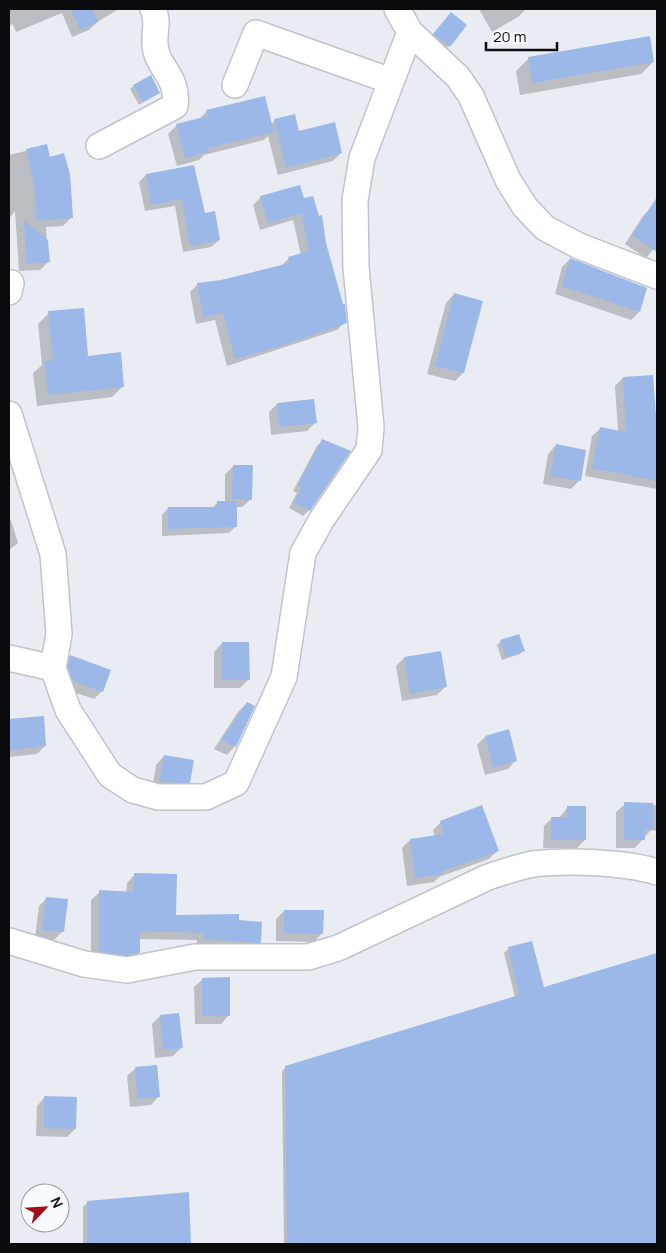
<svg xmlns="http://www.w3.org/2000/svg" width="666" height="1253" font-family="Manrope,sans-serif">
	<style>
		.shadow { fill: #0003 }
		.building { fill: #9bb8e9 }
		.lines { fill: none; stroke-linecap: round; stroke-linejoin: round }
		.minor-casing { stroke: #c0c4ca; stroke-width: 28 }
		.minor { stroke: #fff; stroke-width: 25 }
	</style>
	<rect width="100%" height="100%" fill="#e9edf3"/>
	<path class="shadow" d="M 9,9 L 119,9 L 97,22 L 89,30 L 72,37 L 62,13 L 16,32 L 13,24 L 9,26 Z
		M 479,9 L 526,9 L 518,17 L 492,32 Z
		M 451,13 L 465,25 L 441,55 L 426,43 Z
		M 529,58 L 653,62 L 641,74 L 520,95 L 516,71 Z
		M 134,86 L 159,93 L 139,105 L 130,89 Z
		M 207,111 L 271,125 L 275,120 L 341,153 L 333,161 L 278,175 L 268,136 L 264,140 L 204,155 L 199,160 L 177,166 L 168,134 L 177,125 L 198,120 Z
		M 46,146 L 71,218 L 63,226 L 46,227 L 48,262 L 40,270 L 19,271 L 15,211 L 9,219 L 9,155 Z
		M 193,166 L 204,215 L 219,240 L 211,247 L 183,252 L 175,206 L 145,211 L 139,182 L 146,175 Z
		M 261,197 L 303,199 L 325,244 L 345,322 L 337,330 L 227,366 L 215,320 L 196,324 L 190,292 L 198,284 L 221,281 L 281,266 L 289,258 L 301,255 L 293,220 L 260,230 L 253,205 Z
		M 651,208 L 657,212 L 657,245 L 646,258 L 625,244 L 643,216 Z
		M 570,259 L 639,312 L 631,320 L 555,294 L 562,267 Z
		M 454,294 L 482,302 L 463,373 L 455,381 L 427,374 L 446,303 Z
		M 49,313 L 87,357 L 123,386 L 112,397 L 37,406 L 33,373 L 42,365 L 38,324 Z
		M 623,378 L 657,430 L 657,489 L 585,476 L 592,436 L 601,428 L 618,431 L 615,386 Z
		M 277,404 L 316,422 L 307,431 L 271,435 L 269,412 Z
		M 323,440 L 309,510 L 303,516 L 289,508 L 297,493 L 293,491 L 317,446 Z
		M 556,445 L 579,481 L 571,489 L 543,484 L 548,454 Z
		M 234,466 L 251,499 L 242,507 L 235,507 L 235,527 L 229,533 L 162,536 L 162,515 L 168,508 L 212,508 L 218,502 L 225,502 L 225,474 Z
		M 11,520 L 18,543 L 9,550 L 9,521 Z
		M 501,641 L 524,650 L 520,654 L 502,660 L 497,645 Z
		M 222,643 L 248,680 L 240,688 L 214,688 L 214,652 Z
		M 70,656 L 102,691 L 94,699 L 65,689 L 62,665 Z
		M 404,658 L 446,686 L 437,695 L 402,701 L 396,666 Z
		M 247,703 L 235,746 L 227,755 L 214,749 L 238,712 Z
		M 42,717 L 45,746 L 37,754 L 9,757 L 9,720 Z
		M 508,731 L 516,760 L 508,769 L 485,775 L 477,745 L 485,737 Z
		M 164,756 L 189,782 L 181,790 L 152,790 L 156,765 Z
		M 625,804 L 657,805 L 657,831 L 651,830 L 635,848 L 616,848 L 616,812 Z
		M 567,808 L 585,840 L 577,848 L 543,848 L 544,826 L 552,818 L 559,818 Z
		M 441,822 L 497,851 L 489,859 L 439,877 L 434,882 L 407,886 L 402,848 L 410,840 L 435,837 L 433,830 Z
		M 135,874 L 175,916 L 238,921 L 260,942 L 252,950 L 196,947 L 197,940 L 139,939 L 139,952 L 131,961 L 91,960 L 91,900 L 100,892 L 126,893 L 127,883 Z
		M 47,898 L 62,932 L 54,940 L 35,938 L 39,906 Z
		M 284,911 L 322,933 L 314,942 L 276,941 L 276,919 Z
		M 531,943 L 543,989 L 657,954 L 657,1244 L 284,1244 L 282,1071 L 286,1067 L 515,997 L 504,953 L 508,949 Z
		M 203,979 L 229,1015 L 221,1024 L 195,1024 L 194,987 Z
		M 160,1016 L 181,1048 L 173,1056 L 155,1058 L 152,1024 Z
		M 136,1068 L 159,1096 L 151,1105 L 130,1107 L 127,1076 Z
		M 45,1097 L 75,1129 L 67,1137 L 36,1136 L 37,1106 Z
		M 187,1193 L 190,1244 L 83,1244 L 83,1207 L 87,1203 Z"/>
	<path class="building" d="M 71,9 L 92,9 L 98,22 L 80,30 Z
		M 451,12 L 467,25 L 450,47 L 433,34 Z
		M 650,36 L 654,62 L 532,83 L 528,57 Z
		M 151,75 L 160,93 L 143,102 L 133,85 Z
		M 265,96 L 274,132 L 208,148 L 208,152 L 185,158 L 176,124 L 208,116 L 206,110 Z
		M 295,114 L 299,131 L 335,122 L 342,153 L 286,168 L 274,119 Z
		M 47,144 L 50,157 L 64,153 L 70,174 L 73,218 L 37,221 L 34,184 L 26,149 Z
		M 194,165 L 205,213 L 215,211 L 220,240 L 190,246 L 182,199 L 151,205 L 146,174 Z
		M 300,185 L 304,198 L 313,196 L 319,216 L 322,215 L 326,243 L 343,304 L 345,304 L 347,323 L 280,346 L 235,359 L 223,313 L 203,317 L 197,283 L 221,280 L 290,263 L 288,257 L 309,251 L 301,213 L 268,223 L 260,196 Z
		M 657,197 L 657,252 L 632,235 Z
		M 24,221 L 48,240 L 50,262 L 26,264 Z
		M 570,258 L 647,288 L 640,312 L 562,286 Z
		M 454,293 L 483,301 L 464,373 L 435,366 Z
		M 84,308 L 88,356 L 121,352 L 124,387 L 48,395 L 44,361 L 53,360 L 48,311 Z
		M 653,375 L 657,429 L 657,481 L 592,468 L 600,427 L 626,432 L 623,377 Z
		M 314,399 L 317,423 L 279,427 L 277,403 Z
		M 322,439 L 351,451 L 310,511 L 294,502 L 302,487 L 298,485 Z
		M 556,444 L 586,450 L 581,481 L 550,476 Z
		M 233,465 L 253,465 L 252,500 L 232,499 Z
		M 217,501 L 237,501 L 237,527 L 168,529 L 168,507 L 217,507 Z
		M 519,634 L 525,651 L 506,657 L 500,640 Z
		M 222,642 L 249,642 L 250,680 L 222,680 Z
		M 441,651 L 447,687 L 410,694 L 404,657 Z
		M 70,655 L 111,670 L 103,692 L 73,681 L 68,667 Z
		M 247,702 L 255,706 L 236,747 L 221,740 Z
		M 44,716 L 46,746 L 9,750 L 9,719 Z
		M 509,729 L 517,761 L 493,767 L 485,736 Z
		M 164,755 L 194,760 L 190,783 L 159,782 Z
		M 624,802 L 653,803 L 653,830 L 645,829 L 645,840 L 624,840 Z
		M 482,805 L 499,851 L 443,871 L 443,874 L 415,878 L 410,839 L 444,834 L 440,821 Z
		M 567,806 L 586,806 L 586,840 L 551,840 L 551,817 L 567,817 Z
		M 134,873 L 177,874 L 176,915 L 239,914 L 239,920 L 262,922 L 261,943 L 204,939 L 205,933 L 140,931 L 140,953 L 127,955 L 99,952 L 99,890 L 134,892 Z
		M 46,897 L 68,899 L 64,932 L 42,930 Z
		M 284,910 L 324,910 L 323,934 L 284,933 Z
		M 532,941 L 544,987 L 657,953 L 657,1244 L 287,1244 L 285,1066 L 519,995 L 508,947 Z
		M 230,977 L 230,1016 L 202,1016 L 202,978 Z
		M 179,1013 L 183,1048 L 163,1050 L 160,1015 Z
		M 157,1065 L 160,1097 L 138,1099 L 135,1067 Z
		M 44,1096 L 77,1097 L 76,1129 L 44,1128 Z
		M 189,1192 L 191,1244 L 87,1244 L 87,1201 Z"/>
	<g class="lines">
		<g class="minor-casing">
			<path id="minor" d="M 397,9 L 410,32 L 458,77 L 471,96 L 508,180 L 525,207 L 545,228 L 579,246 L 657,276
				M 235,85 L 256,33 L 391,81
				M 99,146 L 175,106 C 179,75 156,68 155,44 C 154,31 159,21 153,9
				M 9,292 L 11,283
				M 9,414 L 53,554 L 59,634 L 53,668 L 9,658
				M 53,668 L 68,710 L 110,775 L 133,790 L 158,797 L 206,797 L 236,783 L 284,677 L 303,553 L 322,519 L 369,450 L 371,427 L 356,267 L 355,200 L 362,158 L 410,32
				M 9,941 L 84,964 L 127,970 L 195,957 L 308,957 L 338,948 L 488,877 C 503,872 518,867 533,864 C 567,860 625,862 657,872"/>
		</g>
		<use href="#minor" class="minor"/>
	</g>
	<rect width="666" height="1253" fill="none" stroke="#0a0b0d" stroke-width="20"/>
	<g transform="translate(45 1208) rotate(65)"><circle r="24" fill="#f7faff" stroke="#989a9e"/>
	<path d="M0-4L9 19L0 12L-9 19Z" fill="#a40d15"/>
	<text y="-8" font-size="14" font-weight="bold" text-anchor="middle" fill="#0a0b0d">N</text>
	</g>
	<path d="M486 42v8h71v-8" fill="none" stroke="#0a0b0d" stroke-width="2.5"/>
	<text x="493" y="42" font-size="15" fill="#0a0b0d" stroke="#f7faff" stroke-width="4" paint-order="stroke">20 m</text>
</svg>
